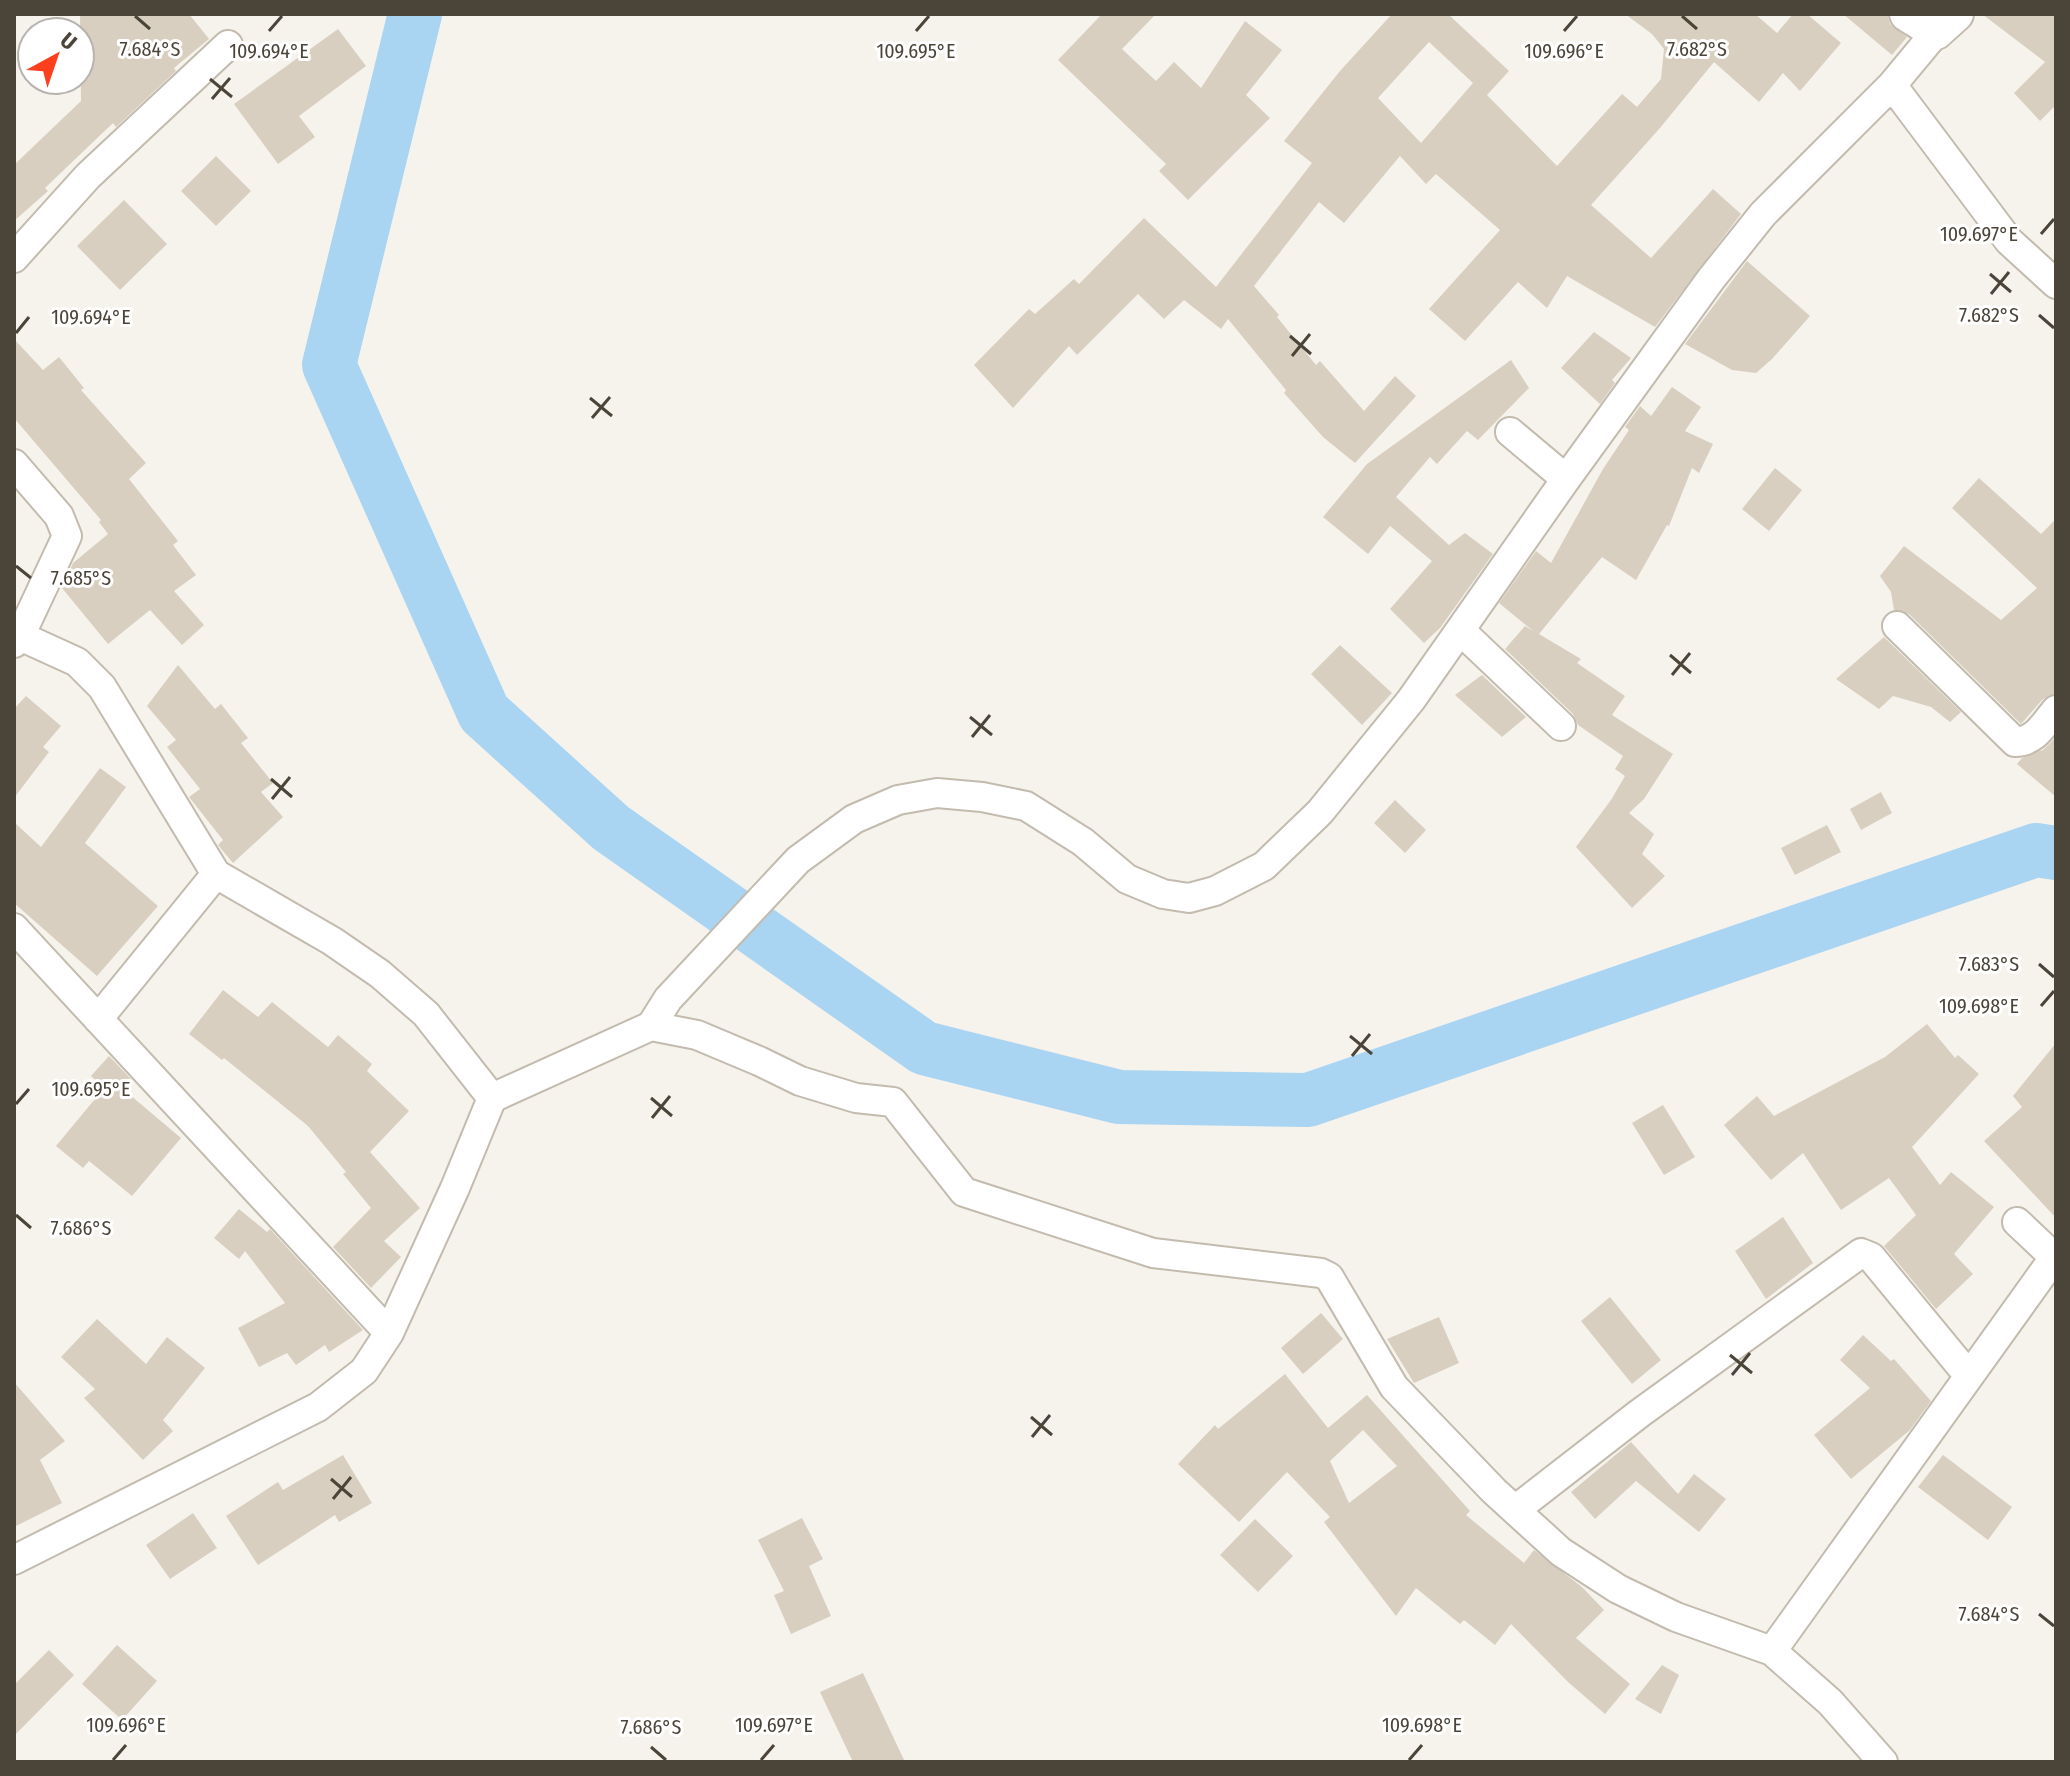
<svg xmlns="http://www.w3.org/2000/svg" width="2070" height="1776" font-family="'Fira Sans Condensed',sans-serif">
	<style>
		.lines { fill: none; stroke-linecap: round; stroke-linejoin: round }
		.river { stroke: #a9d4f2; stroke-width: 54 }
		.building { fill: #d8cfc1; fill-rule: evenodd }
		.minor-casing { stroke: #c2bbae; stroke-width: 32 }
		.tertiary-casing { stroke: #c2bbae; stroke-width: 38 }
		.minor { stroke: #fff; stroke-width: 28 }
		.tertiary { stroke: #fff; stroke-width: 34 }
		.ticks { fill: none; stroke: #4b4439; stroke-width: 3 }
		.ticks-label { font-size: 20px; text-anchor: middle; fill: #4b4439; stroke: #fff; stroke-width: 6; stroke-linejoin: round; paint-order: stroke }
	</style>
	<rect width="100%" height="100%" fill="#f6f3ec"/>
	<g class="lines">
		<path class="river" d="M 415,14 L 329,365 L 484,713 L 611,828 L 924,1048 L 1119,1097 L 1308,1100 L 2036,850 L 2056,853"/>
	</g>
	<path class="building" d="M 80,14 L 189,14 L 209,39 L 174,68 L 176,71 L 116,127 L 113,123 L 45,188 L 48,191 L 14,221 L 14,165 L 81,101 Z
		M 1102,14 L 1156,14 L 1122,49 L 1156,81 L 1174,62 L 1201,88 L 1245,21 L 1282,50 L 1246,95 L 1270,118 L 1188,200 L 1159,171 L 1166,164 L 1058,60 Z
		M 1392,14 L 1448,14 L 1509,71 L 1487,95 L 1557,166 L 1622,94 L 1637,107 L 1661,79 L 1664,49 L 1652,34 L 1625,14 L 1755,14 L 1777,33 L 1793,14 L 1807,14 L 1841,43 L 1800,91 L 1783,73 L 1759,102 L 1714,62 L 1660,128 L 1591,205 L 1651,258 L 1713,189 L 1741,214 L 1655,327 L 1567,276 L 1547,308 L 1518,282 L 1465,341 L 1429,309 L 1500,230 L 1436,174 L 1426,184 L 1400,156 L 1344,223 L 1319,202 L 1254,286 L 1279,315 L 1277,317 L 1316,365 L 1320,361 L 1364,411 L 1395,376 L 1416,396 L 1355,463 L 1323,437 L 1284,393 L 1286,390 L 1228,319 L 1221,329 L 1184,300 L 1164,319 L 1138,294 L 1077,355 L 1069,346 L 1013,408 L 974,365 L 1029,309 L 1035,314 L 1074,279 L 1079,284 L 1144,218 L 1216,287 L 1312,163 L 1284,141 L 1340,71 ZM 1429,42 L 1473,83 L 1421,143 L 1378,98 Z
		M 1843,14 L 1887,14 L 1890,24 L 1907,37 L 1892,55 Z
		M 1982,14 L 2056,14 L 2056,105 L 2040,121 L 2014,93 L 2045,62 Z
		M 338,29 L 366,66 L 299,116 L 315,137 L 278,164 L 234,104 Z
		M 216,156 L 251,191 L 216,226 L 181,191 Z
		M 124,200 L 167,244 L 120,290 L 77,246 Z
		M 1747,261 L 1810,316 L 1772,359 L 1756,373 L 1732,370 L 1685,344 Z
		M 1594,332 L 1631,358 L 1612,380 L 1615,383 L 1600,404 L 1561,368 Z
		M 14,339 L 43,370 L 59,357 L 84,388 L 81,390 L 146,463 L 129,479 L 178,541 L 173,545 L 196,575 L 174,591 L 204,625 L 182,645 L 150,610 L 108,644 L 62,588 L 73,563 L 108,534 L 99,522 L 101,520 L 14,418 Z
		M 1511,360 L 1529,388 L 1478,440 L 1467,431 L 1437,464 L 1430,457 L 1396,497 L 1449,545 L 1465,533 L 1493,554 L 1440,628 L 1424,643 L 1390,609 L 1432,561 L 1390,526 L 1368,554 L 1323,517 L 1367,464 Z
		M 1672,387 L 1701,407 L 1685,431 L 1713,444 L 1699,473 L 1692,468 L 1669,526 L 1667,525 L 1636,580 L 1602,557 L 1539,634 L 1581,659 L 1577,663 L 1625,696 L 1612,715 L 1673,754 L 1644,799 L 1629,813 L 1654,834 L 1642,854 L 1665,876 L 1632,908 L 1576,847 L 1611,800 L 1625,776 L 1615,769 L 1623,756 L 1578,725 L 1573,714 L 1505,649 L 1525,626 L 1533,631 L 1499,603 L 1536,551 L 1551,563 L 1603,469 L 1629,430 L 1625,427 L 1640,406 L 1651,416 Z
		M 1775,468 L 1802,490 L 1769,531 L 1742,509 Z
		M 1979,478 L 2041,534 L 2056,519 L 2056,693 L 2043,699 L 2021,724 L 1909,614 L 1894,610 L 1891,592 L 1880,576 L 1904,546 L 2001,620 L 2037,588 L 1952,508 Z
		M 1884,637 L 1885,638 L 1961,712 L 1950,722 L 1931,707 L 1893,696 L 1879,709 L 1836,679 Z
		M 1340,645 L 1392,693 L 1362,725 L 1311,674 Z
		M 178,665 L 215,709 L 221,704 L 248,738 L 241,743 L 273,783 L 261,792 L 283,817 L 233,863 L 218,845 L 223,840 L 189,797 L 200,789 L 167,747 L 176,740 L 147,706 Z
		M 1482,675 L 1526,717 L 1502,737 L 1455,695 Z
		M 26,696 L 61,726 L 43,747 L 49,752 L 14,798 L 14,709 Z
		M 2056,737 L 2056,797 L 2017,764 L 2022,758 L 2043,750 Z
		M 100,768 L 126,787 L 85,843 L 158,906 L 97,976 L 14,903 L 14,822 L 41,847 Z
		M 1881,792 L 1892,813 L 1861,830 L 1850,809 Z
		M 1395,800 L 1426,830 L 1405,853 L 1374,823 Z
		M 1827,825 L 1841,852 L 1795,875 L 1781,848 Z
		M 223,990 L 258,1017 L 272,1002 L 328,1047 L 338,1035 L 372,1064 L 367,1071 L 409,1111 L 370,1152 L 420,1208 L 384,1241 L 401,1257 L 371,1288 L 333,1247 L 371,1208 L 343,1174 L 346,1172 L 308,1126 L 224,1058 L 222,1060 L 189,1034 Z
		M 1927,1024 L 1955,1058 L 1958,1055 L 1979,1074 L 1912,1147 L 1940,1185 L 1951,1172 L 1994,1207 L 1954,1254 L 1973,1274 L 1936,1309 L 1884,1246 L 1916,1215 L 1889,1178 L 1841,1210 L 1803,1153 L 1771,1180 L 1724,1125 L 1757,1096 L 1774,1116 L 1885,1057 Z
		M 2056,1043 L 2056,1218 L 1984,1141 L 2022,1107 L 2013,1096 Z
		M 109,1056 L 132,1080 L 124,1090 L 181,1138 L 132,1196 L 89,1161 L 83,1168 L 56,1146 L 104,1088 L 91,1076 Z
		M 1663,1105 L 1695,1157 L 1664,1175 L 1632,1123 Z
		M 239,1209 L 267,1232 L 270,1229 L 363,1330 L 329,1352 L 325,1345 L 296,1365 L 287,1353 L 259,1367 L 238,1328 L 285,1303 L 245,1251 L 239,1259 L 214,1238 Z
		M 1783,1217 L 1813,1263 L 1766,1299 L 1735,1251 Z
		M 1610,1297 L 1661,1360 L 1632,1384 L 1581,1321 Z
		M 1321,1313 L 1343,1339 L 1303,1374 L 1281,1348 Z
		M 1439,1317 L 1459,1363 L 1414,1383 L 1387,1339 Z
		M 97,1319 L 146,1364 L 167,1337 L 205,1368 L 163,1420 L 173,1431 L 143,1460 L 84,1398 L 95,1389 L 61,1357 Z
		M 1863,1335 L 1891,1361 L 1894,1359 L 1931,1401 L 1910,1430 L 1851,1479 L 1814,1435 L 1870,1388 L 1840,1360 Z
		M 1285,1374 L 1328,1428 L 1367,1395 L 1470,1511 L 1466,1515 L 1524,1563 L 1534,1550 L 1582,1587 L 1604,1610 L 1576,1638 L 1630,1684 L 1605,1714 L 1568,1682 L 1511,1624 L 1495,1645 L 1464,1620 L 1460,1624 L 1416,1588 L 1396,1616 L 1324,1522 L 1330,1517 L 1287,1472 L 1239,1522 L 1178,1464 L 1215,1425 L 1218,1429 ZM 1363,1430 L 1397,1466 L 1349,1503 L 1330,1461 Z
		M 14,1382 L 65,1441 L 40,1460 L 62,1503 L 14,1527 Z
		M 1631,1442 L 1678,1494 L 1694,1474 L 1726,1499 L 1699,1532 L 1636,1481 L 1595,1519 L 1571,1492 Z
		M 343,1455 L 372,1503 L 339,1522 L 335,1515 L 258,1565 L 226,1516 L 278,1482 L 283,1490 Z
		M 1943,1455 L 2012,1507 L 1988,1540 L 1918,1487 Z
		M 193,1513 L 217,1548 L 170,1579 L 146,1545 Z
		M 802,1518 L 823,1559 L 809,1566 L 831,1616 L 791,1634 L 774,1595 L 784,1591 L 758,1540 Z
		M 1255,1519 L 1293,1556 L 1258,1592 L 1220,1555 Z
		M 117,1645 L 157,1681 L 122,1720 L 82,1684 Z
		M 49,1650 L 74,1675 L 14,1736 L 14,1685 Z
		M 1662,1665 L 1679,1675 L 1661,1714 L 1635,1699 Z
		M 863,1673 L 905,1762 L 853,1762 L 820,1692 Z"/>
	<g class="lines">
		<g class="minor-casing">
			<path id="minor" d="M 1892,85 L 2009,241 L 2056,284
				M 14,258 L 88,176 L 228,45
				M 1510,432 L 1566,479
				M 14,464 L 59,516 L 67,536 L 20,636 L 14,643
				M 1897,626 L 2015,742 C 2035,742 2044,724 2056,710
				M 14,630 L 20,636 L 77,662 L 102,687 L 216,874 L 332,941 L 380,974 L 426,1014 L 492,1098
				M 1461,631 L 1561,726
				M 14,928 L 389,1333
				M 98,1019 L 216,874
				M 651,1026 L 697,1035 L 759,1061 L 800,1081 L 856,1098 L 893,1102 L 964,1192 L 1153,1253 L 1321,1273 L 1329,1277 L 1394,1387 L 1494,1491 L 1561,1552 L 1618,1589 L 1676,1617 L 1772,1651 L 1830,1702 L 1883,1762
				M 2017,1222 L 2054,1257
				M 1515,1510 L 1640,1413 L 1861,1253 L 1871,1257 L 1969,1376
				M 14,1560 L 318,1407 L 364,1371 L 389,1333 L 455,1188 L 492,1098 L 651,1026 L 668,999 L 798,860 L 854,819 L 898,800 L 937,793 L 982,797 L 1026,806 L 1083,842 L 1127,879 L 1163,894 L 1189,898 L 1215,891 L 1264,866 L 1320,812 L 1411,700 L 1566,479 L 1711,279 L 1763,214 L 1892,85 L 1936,32
				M 1772,1651 L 2056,1255"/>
		</g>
		<g class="tertiary-casing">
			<path id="tertiary" d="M 1907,14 L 1936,32 L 1956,14"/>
		</g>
		<use href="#minor" class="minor"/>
		<use href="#tertiary" class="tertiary"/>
	</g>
	<path class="ticks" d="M 135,16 L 150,29M 1682,16 L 1697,29M 269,31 L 282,16M 916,31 L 929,16M 1564,31 L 1577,16M 210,79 L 232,97M 212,99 L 230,78M 2041,234 L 2054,219M 1990,274 L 2011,292M 1991,294 L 2009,272M 2039,315 L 2054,328M 16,333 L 29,317M 1290,336 L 1311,354M 1292,356 L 1310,334M 590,398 L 612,416M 592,418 L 610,397M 16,566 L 31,578M 1670,655 L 1691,673M 1672,675 L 1690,653M 970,717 L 992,735M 972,737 L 990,715M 271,779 L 292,797M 272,799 L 290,777M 2039,964 L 2054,977M 2041,1006 L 2054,991M 1350,1036 L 1372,1054M 1352,1056 L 1370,1034M 651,1098 L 672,1116M 16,1104 L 29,1089M 652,1118 L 670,1096M 16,1215 L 31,1228M 1730,1355 L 1752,1373M 1732,1375 L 1750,1353M 1031,1417 L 1052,1435M 1032,1437 L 1050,1415M 331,1479 L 352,1497M 333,1499 L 351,1477M 2039,1614 L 2054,1626M 651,1747 L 666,1760M 113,1760 L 126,1745M 761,1760 L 774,1745M 1409,1760 L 1422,1745"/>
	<g class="ticks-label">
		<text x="150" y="56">7.684°S</text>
		<text x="1697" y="56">7.682°S</text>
		<text x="269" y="58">109.694°E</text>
		<text x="916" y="58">109.695°E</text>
		<text x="1564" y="58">109.696°E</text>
		<text x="1979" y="241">109.697°E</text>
		<text x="1989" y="322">7.682°S</text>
		<text x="91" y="324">109.694°E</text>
		<text x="81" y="585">7.685°S</text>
		<text x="1989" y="971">7.683°S</text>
		<text x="1979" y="1013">109.698°E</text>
		<text x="91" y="1096">109.695°E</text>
		<text x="81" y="1235">7.686°S</text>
		<text x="1989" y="1621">7.684°S</text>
		<text x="126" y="1732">109.696°E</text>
		<text x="774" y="1732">109.697°E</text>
		<text x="1422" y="1732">109.698°E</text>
		<text x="651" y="1734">7.686°S</text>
	</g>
	<rect width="2070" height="1776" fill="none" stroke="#4b4439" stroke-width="32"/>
	<g transform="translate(56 56) rotate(40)"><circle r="38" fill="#ffffff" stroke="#b7b4b0" stroke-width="2"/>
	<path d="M0-6L14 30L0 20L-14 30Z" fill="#fc3f1d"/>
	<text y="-12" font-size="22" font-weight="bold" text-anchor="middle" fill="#4b4439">U</text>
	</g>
</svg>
